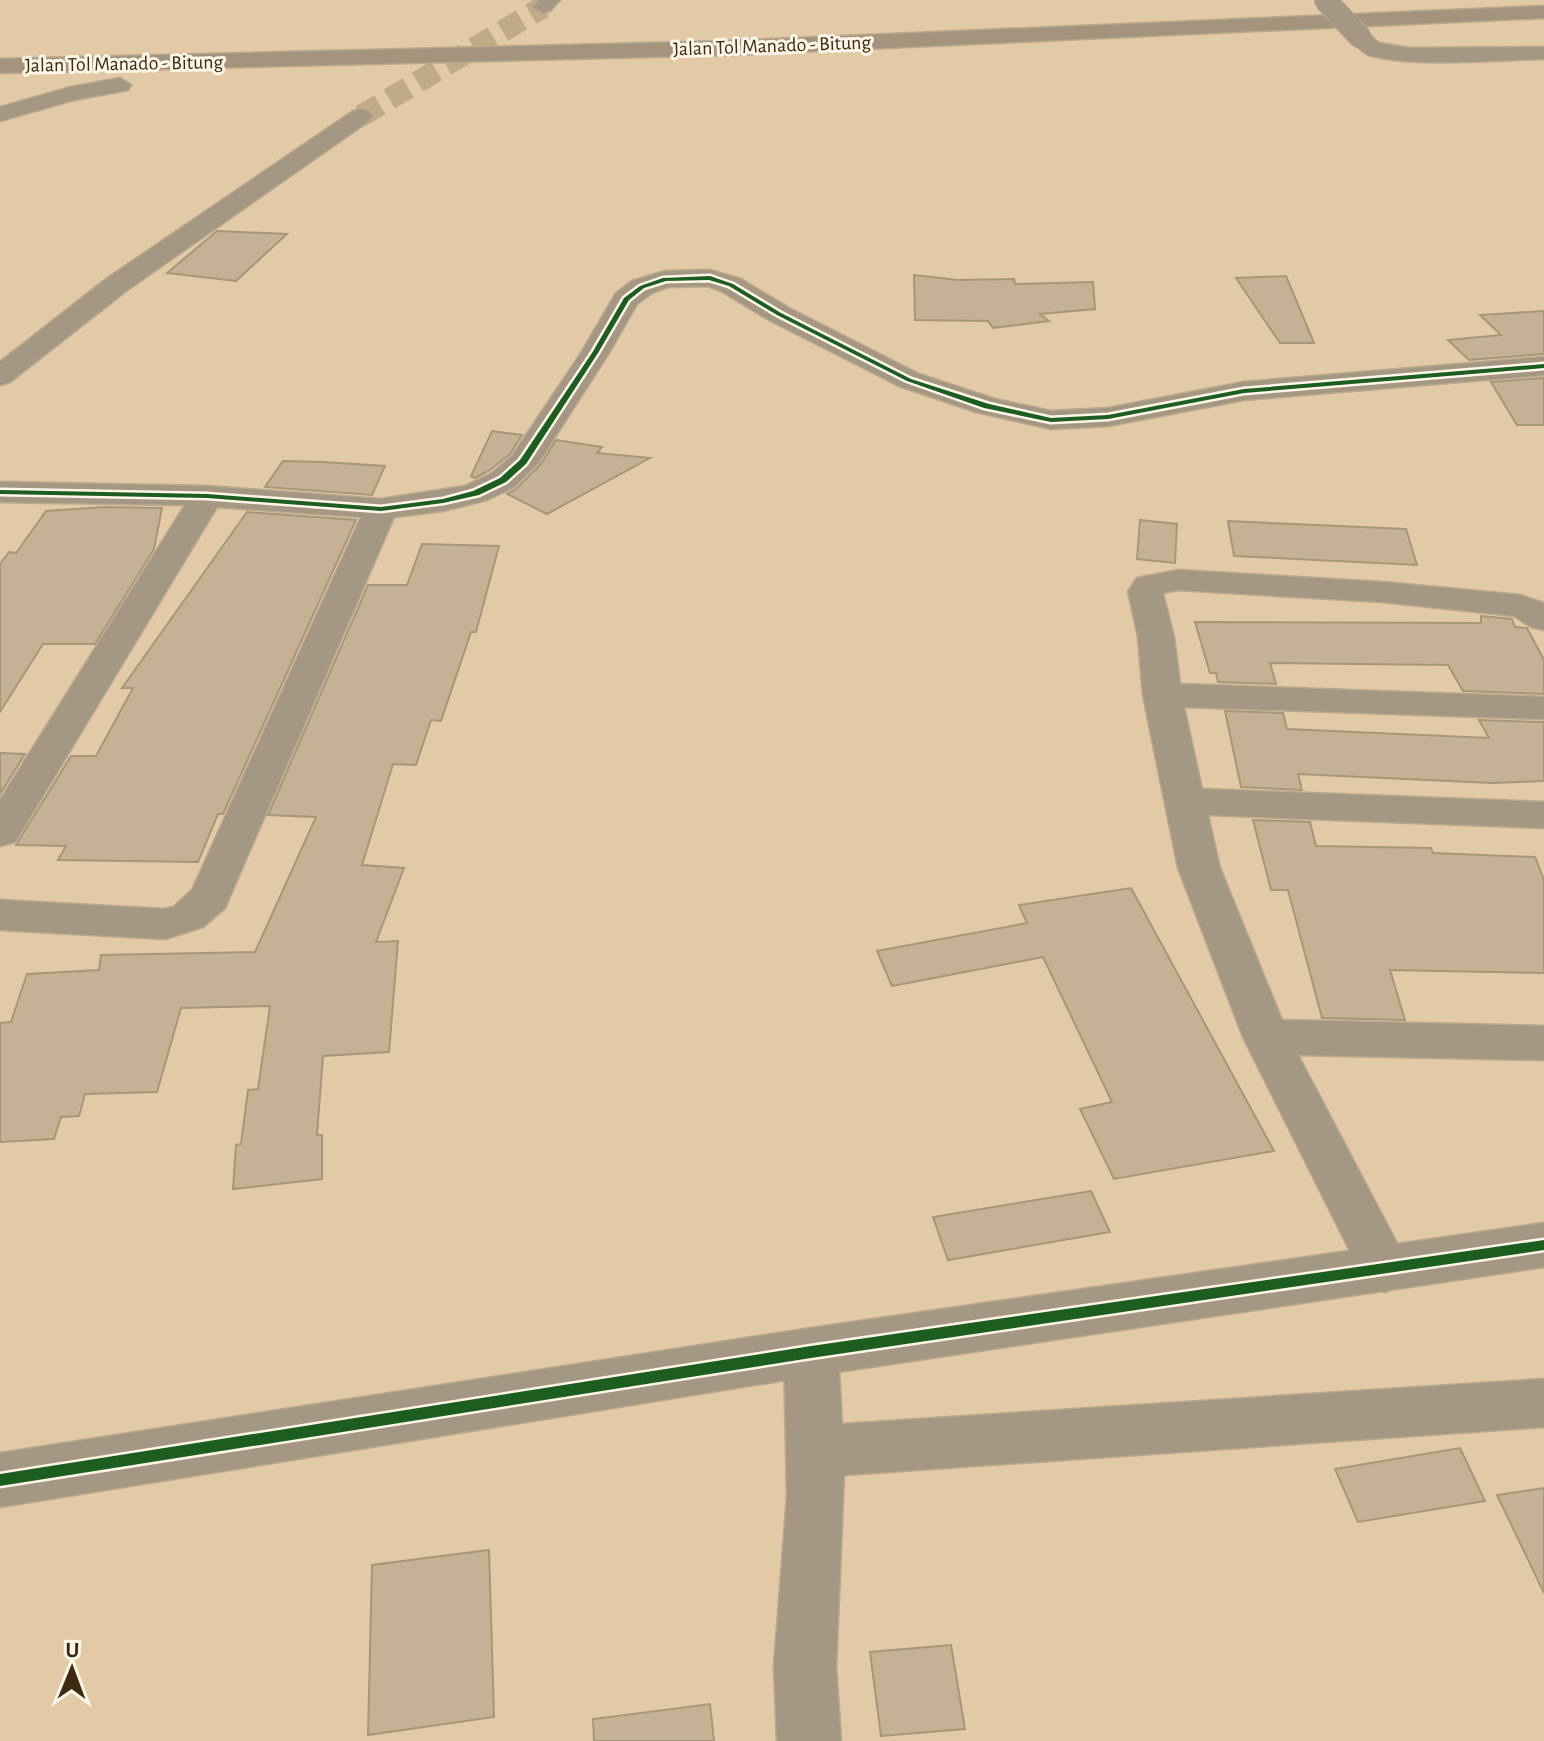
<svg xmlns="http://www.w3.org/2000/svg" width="1544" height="1741" viewBox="0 0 1544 1741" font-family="'Alegreya Sans',sans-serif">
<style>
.building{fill:#c5b295;stroke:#a89679;stroke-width:2}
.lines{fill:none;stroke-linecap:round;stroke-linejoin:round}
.minor-tunnel{stroke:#c1aa88;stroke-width:22;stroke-dasharray:22 11;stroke-linecap:butt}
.minor-casing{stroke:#bca98d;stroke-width:3}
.tertiary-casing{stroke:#bca98d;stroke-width:3}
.motorway-casing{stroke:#bca98d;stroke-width:3}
.minor{fill:#a49784;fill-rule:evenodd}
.tertiary{fill:#a49784;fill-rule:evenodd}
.motorway{fill:#a4947d;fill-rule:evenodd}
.minor-bridge-casing{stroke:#bca98d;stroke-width:24;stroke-linecap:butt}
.minor-bridge{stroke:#a49784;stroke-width:22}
.cycleway-casing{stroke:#fff6e9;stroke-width:5}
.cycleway{fill:#1b5e20;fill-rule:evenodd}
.labels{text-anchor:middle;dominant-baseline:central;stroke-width:6;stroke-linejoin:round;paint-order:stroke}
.far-street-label{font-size:20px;fill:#3c2b10;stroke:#fff6e9}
</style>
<rect width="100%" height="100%" fill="#e2caa6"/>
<g class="building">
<polygon points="217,231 287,234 236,281 167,273"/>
<polygon points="914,275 958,280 1014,279 1015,284 1093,282 1095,309 1040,314 1049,321 993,328 988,321 915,320"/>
<polygon points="1286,276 1314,343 1280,343 1236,278"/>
<polygon points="1544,311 1544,354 1469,360 1448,340 1501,335 1480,315"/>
<polygon points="1544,378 1544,425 1517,425 1491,382"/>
<polygon points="492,431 522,435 510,454 490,470 475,478 471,476"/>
<polygon points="556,440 602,447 597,453 650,458 547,514 507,494 516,489 541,464"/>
<polygon points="283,461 323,462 385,466 372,495 265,487"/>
<polygon points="103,507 162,508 154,549 95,644 43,644 0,712 0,564 9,552 16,553 46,511"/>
<polygon points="247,512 356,520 223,814 218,814 198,862 58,860 66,846 16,845 71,756 96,756 133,688 122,688"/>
<polygon points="1140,520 1177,524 1175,563 1137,559"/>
<polygon points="1228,521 1406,529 1417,565 1234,556"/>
<polygon points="422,544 499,546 476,632 471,632 441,721 431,720 416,765 393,764 362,865 404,868 376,942 398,941 389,1052 323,1056 317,1135 322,1135 322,1179 233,1189 236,1145 241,1144 248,1090 258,1089 270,1006 181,1008 157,1092 85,1094 79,1116 61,1117 54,1139 0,1142 0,1023 11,1022 27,974 99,970 101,955 255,952 316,817 268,815 368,585 407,585"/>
<polygon points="1481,616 1512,619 1515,627 1527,628 1544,660 1544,694 1463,691 1448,665 1270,663 1276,684 1218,682 1216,673 1210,673 1195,622 1481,623"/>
<polygon points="1225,711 1283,713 1287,729 1489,738 1479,720 1544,722 1544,781 1492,783 1298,774 1302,790 1241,787"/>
<polygon points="0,753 25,754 0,794"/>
<polygon points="1253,820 1310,822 1316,846 1431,848 1433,853 1535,857 1544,880 1544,973 1390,970 1405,1020 1322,1018 1288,890 1271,890"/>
<polygon points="1131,888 1274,1151 1114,1179 1080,1109 1112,1102 1043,957 892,986 877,951 1027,923 1019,905"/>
<polygon points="1091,1191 1110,1232 948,1260 933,1217"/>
<polygon points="1460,1448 1485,1501 1358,1522 1335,1469"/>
<polygon points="1544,1488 1544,1593 1497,1495"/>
<polygon points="489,1550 494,1717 368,1735 372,1565"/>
<polygon points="951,1645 965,1729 881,1736 870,1652"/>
<polygon points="710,1704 714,1741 594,1741 593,1719"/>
</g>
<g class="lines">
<polyline class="minor-tunnel" points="361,116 543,7"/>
<defs>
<g id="minor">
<polygon points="539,0 560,0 550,11 543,13 533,7"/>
<path d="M1361 32 1368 34 1379 43 1409 48 1544 47V59C1497 60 1411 68 1369 55 1361 52 1355 44 1351 38Z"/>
<polygon points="120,78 131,85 128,90 74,100 0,121 0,107 71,87"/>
<polygon points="361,109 369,111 372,116 369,121 126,291 10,382 0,385 0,362 106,279 353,111"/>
<polygon points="710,270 741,279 789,308 919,374 995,399 1051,411 1108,408 1244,382 1544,357 1544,375 1244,400 1108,426 1051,429 976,412 899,386 769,320 721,291 708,286 668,287 652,293 637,304 609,353 539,462 514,487 487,500 443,511 394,517 225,908 203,927 165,939 0,930 0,900 164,909 173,907 192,890 361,517 217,507 15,842 0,846 0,800 185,505 0,502 0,482 207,486 381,499 465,486 492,473 512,456 581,353 616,293 632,281 665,271"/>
<polygon points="1178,570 1383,582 1520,595 1544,603 1544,630 1531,627 1514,616 1383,602 1178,590 1163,593 1174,637 1180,684 1544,697 1544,719 1184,707 1202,789 1544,802 1544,828 1208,815 1220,868 1282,1020 1544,1026 1544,1060 1298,1055 1411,1270 1403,1285 1385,1292 1367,1285 1243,1037 1178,868 1143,695 1138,637 1128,591 1137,578"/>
<polygon points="811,1329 830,1335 838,1352 842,1424 1544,1379 1544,1427 844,1475 836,1667 841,1741 777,1741 774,1667 787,1496 784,1352 792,1335"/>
</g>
<polygon id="tertiary" points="1544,1223 1544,1267 811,1376 0,1507 0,1453 811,1328"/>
<polygon id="motorway" points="1544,6 1544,18 729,55 0,73 0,59 729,41"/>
</defs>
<use href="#minor" class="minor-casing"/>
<use href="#tertiary" class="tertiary-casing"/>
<use href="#motorway" class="motorway-casing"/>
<use href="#minor" class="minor"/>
<use href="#tertiary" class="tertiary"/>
<use href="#motorway" class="motorway"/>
<defs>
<polyline id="minor-bridge" points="1325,0 1361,38"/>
</defs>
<use href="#minor-bridge" class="minor-bridge-casing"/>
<use href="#minor-bridge" class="minor-bridge"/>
<defs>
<g id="cycleway">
<polygon points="710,276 733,284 781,313 911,379 989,404 1051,418 1108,415 1244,389 1544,364 1544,368 1244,393 1108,419 1051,422 984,408 907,381 777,315 729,286 709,280 666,281 644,288 629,300 598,353 526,464 506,482 479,495 443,503 381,511 207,498 0,494 0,490 207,494 381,507 443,499 473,491 500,478 520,460 592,353 624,298 640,286 663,278"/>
<polygon points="1544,1240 1544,1250 811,1358 0,1486 0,1474 811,1346"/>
</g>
</defs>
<use href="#cycleway" class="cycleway-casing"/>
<use href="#cycleway" class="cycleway"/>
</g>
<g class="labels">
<g class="far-street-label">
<text transform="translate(772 46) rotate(-2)">Jalan Tol Manado - Bitung</text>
<text transform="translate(124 64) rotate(-1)">Jalan Tol Manado - Bitung</text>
</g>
</g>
<g transform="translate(72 1669) rotate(1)" stroke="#fff6e9" stroke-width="6" paint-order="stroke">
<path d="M0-6L14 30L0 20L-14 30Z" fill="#3c2b10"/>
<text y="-12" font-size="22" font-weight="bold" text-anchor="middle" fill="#3c2b10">U</text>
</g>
</svg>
